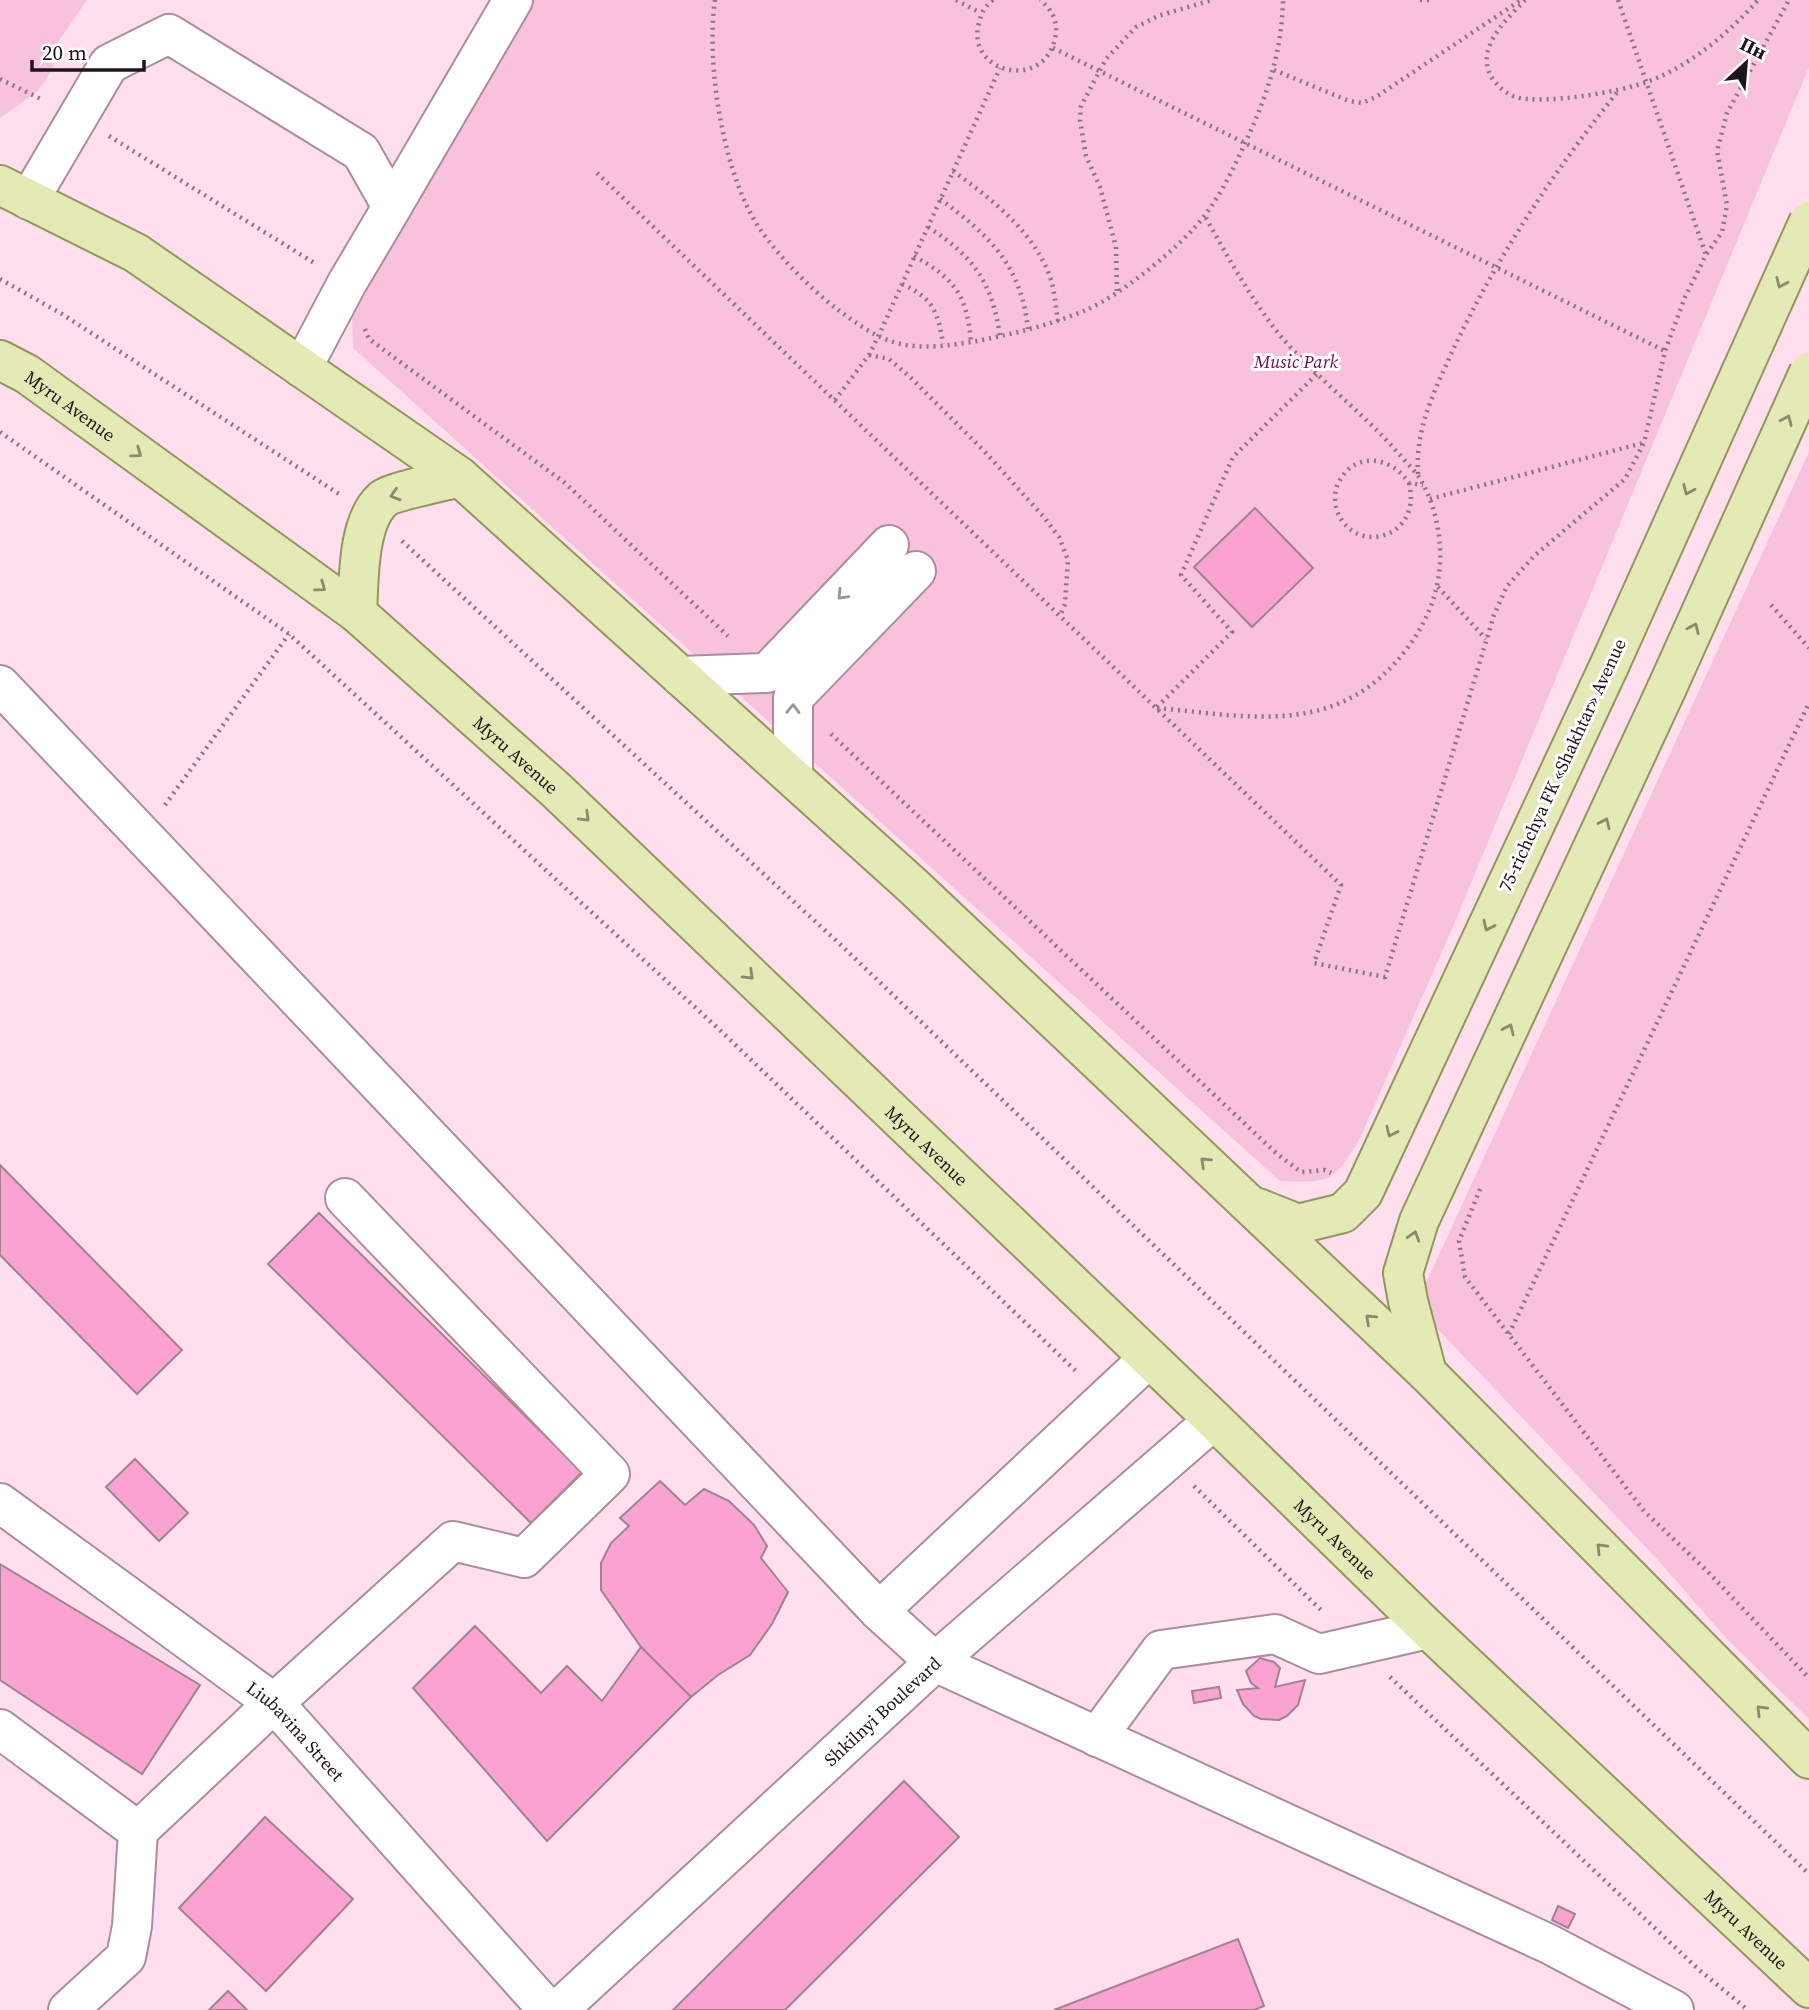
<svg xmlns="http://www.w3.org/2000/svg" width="1809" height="2010" viewBox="0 0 1809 2010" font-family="'Source Serif 4',serif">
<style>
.green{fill:#f8c2dd}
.building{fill:#faa3d1;stroke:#a18291;stroke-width:2}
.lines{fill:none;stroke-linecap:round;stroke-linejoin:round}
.minor-casing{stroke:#ab8d9c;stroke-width:42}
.major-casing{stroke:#93965e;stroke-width:42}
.path{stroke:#8a747f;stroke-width:4.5;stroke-dasharray:2 5;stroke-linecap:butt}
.minor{stroke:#fff;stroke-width:38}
.major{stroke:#e4eab5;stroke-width:38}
.major-bridge-casing{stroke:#93965e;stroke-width:42;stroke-linecap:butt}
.major-bridge{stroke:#e4eab5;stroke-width:38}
.oneway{stroke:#8b8a6f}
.oneway2{stroke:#9a9598}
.labels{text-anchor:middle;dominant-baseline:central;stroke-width:6;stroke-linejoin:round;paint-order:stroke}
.park-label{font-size:18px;font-style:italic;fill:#70084d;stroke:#fff}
.street-label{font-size:18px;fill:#1f141a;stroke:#fff}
</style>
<rect width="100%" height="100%" fill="#ffdeee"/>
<g class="green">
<polygon points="0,0 87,0 49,55 54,67 38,91 0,118"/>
<path d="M527 0H1809V67L1452 929 1360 1138C1334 1182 1331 1183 1280 1181L353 348 352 318Z"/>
<polygon points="1809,452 1809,1719 1728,1640 1656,1558 1430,1321 1425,1285"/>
</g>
<g class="building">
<polygon points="1255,508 1313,568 1252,627 1194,567"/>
<polygon points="0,1165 182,1350 137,1394 0,1255"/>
<polygon points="319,1213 582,1472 531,1523 268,1264"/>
<polygon points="135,1459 188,1513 159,1541 106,1487"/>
<polygon points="660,1481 685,1505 704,1489 729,1501 754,1525 767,1546 761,1558 788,1592 772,1624 750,1655 718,1675 691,1697 641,1647 601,1590 601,1563 611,1543 629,1526 620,1518"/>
<polygon points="0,1564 200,1685 142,1774 0,1680"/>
<polygon points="475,1626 541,1693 567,1666 602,1701 641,1647 691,1697 547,1841 413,1688"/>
<polygon points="1260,1658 1274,1662 1280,1668 1275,1687 1305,1680 1298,1705 1287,1716 1279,1720 1261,1719 1254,1716 1243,1704 1237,1690 1258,1688 1251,1683 1246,1671"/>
<polygon points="1219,1687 1221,1698 1194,1703 1192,1691"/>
<polygon points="904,1781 959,1837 785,2010 673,2010"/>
<polygon points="265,1817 353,1899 266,1991 179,1908"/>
<polygon points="1558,1906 1575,1914 1568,1928 1552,1920"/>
<polygon points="1238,1939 1264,2006 1254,2010 1054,2010"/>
<polygon points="228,1991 247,2010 209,2010"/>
</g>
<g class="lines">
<defs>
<g id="minor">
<polyline points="29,200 109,64 169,34 361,152 392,207 347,283 302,368"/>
<polyline points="392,207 513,0"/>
<polyline points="680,676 767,673 889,545"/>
<polyline points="0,685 879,1611"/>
<polyline points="793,777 793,698 916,571"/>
<polyline points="1149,1358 879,1611 935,1662 1549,1944 1674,2010"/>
<path id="s1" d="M0 1503 274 1703 548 2010"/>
<polyline points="0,1729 138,1831 132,1926 126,1957 68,2010"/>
<polyline points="1097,1737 1161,1650 1275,1634 1319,1654 1428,1629"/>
<polyline points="138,1831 274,1703 453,1541 524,1558 610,1474 345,1198"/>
<path id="s2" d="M558 2010 935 1662 1214 1420"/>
</g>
<g id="major">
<polyline points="0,185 136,253 460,477 914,887 1427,1373 1809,1759"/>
<path id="s3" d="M0 360 27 374 357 613 556 790 1214 1420 1428 1629 1809 1988"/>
<path d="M357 613C359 581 357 522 383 499 391 492 446 481 460 477"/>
<polyline points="1258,1208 1298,1224 1343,1213 1363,1193 1610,664"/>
<polyline points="1427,1373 1408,1301 1403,1273 1419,1221 1666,690"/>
</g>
</defs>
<use href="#minor" class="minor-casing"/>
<use href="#major" class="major-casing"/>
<g class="path">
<path d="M715 0C706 61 722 162 752 216 768 246 809 288 837 309 856 323 877 339 901 344 931 351 975 342 1005 335 1033 329 1060 321 1086 310 1121 295 1182 246 1205 215 1222 193 1234 167 1246 141 1267 96 1282 51 1283 0"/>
<polyline points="956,0 981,13"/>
<path d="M993 0C985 6 981 13 979 23 965 73 1044 92 1055 38 1059 23 1052 9 1040 0"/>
<polyline points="1420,0 1429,0"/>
<path d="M1525 0C1505 21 1472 51 1494 81 1500 88 1507 94 1515 97 1544 105 1619 92 1647 82 1690 66 1729 33 1758 0"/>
<polyline points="1618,0 1706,255"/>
<polyline points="1053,48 1665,351"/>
<polyline points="1274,70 1349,101 1362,103 1376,97 1521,0"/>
<polyline points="0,79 43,100"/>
<polyline points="109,136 316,264"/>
<path d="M953 171C992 199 1038 235 1052 283 1055 296 1056 309 1058 321"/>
<polyline points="597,173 1341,885 1314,963 1385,977 1494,615 1507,586 1534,556 1625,479 1644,443 1665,351 1685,297 1706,255 1722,232 1727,205 1717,151 1727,113 1789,0"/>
<path d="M940 199C990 236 1021 265 1028 329"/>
<path d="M928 227C974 257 992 282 1000 336"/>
<path d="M914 256C955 279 967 295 971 342"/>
<polyline points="0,279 62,314 339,494"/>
<path d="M902 284C933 298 938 312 943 344"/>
<polyline points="1117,291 1116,247 1100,187 1086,156 1080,120 1081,106 1106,59 1136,27 1158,16 1212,0"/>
<polyline points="365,329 369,339 565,483 728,636"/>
<polyline points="869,355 889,359 909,376 985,452 1043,516 1059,537 1068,560 1065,604 1060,616"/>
<polyline points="835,400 869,355 878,337 1000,68"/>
<polyline points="0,432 289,634 723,1033 1078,1373"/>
<path d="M1418 474C1415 429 1434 392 1452 352 1496 258 1554 171 1619 90"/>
<path d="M1409 483C1423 538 1355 557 1337 511 1334 501 1334 489 1340 480 1357 450 1393 458 1409 483L1423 485"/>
<polyline points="1430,499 1643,443"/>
<polyline points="402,541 843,947 1809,1874"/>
<polyline points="1438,587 1486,639"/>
<polyline points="1771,605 1809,648"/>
<polyline points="1157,707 1232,632 1181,575 1233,457 1318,373"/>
<path d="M1157 708C1254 717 1341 738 1409 646 1430 617 1442 584 1440 548 1439 524 1432 498 1419 477 1411 466 1400 456 1391 445 1356 407 1310 372 1278 333 1250 297 1227 256 1205 216"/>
<polyline points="831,734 1277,1154 1301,1172 1325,1170 1331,1173"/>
<polyline points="165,805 289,634"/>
<polyline points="1480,1189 1459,1241 1465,1277 1644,1511 1708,1572 1809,1678"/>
<polyline points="1509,1334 1809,703"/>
<polyline points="1194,1486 1323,1612"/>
<polyline points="1390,1677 1698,1969 1748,2010"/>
</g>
<use href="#minor" class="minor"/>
<use href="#major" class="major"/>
<defs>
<g id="major-bridge">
<polyline points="1610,664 1809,221"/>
<polyline points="1666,690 1809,372"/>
</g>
</defs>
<use href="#major-bridge" class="major-bridge-casing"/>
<use href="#major-bridge" class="major-bridge"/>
</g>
<defs><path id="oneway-chevron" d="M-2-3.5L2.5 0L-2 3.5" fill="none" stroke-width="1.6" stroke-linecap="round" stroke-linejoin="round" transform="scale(1.75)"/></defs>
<g class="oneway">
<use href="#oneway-chevron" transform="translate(1781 283) rotate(114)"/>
<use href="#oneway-chevron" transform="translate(1787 420) rotate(-66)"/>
<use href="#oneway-chevron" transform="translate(137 453) rotate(36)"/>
<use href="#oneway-chevron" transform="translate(1688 490) rotate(114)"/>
<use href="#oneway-chevron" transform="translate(395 495) rotate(163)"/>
<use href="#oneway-chevron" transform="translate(321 587) rotate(36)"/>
<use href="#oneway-chevron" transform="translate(1694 628) rotate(-66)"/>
<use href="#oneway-chevron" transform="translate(585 817) rotate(44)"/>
<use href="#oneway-chevron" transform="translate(1605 823) rotate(-65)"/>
<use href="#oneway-chevron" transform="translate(1488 926) rotate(115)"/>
<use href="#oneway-chevron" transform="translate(749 975) rotate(44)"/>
<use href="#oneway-chevron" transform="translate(1509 1029) rotate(-65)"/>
<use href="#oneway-chevron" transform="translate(1391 1132) rotate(115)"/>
<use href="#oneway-chevron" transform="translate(1205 1162) rotate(-137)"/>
<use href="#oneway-chevron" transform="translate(1414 1236) rotate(-73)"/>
<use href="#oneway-chevron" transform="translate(1370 1319) rotate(-137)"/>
<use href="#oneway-chevron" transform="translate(1601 1548) rotate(-135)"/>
<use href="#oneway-chevron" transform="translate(1761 1710) rotate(-135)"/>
</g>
<g class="oneway2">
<use href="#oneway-chevron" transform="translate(842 595) rotate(134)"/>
<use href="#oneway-chevron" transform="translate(793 709) rotate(-89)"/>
</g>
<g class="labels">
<g class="park-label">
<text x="1296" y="361">Music Park</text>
</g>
<g class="street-label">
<text stroke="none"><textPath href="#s3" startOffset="84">Myru Avenue</textPath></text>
<text stroke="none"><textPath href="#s3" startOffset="651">Myru Avenue</textPath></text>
<text transform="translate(1562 765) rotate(-65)">75-richchya FK «Shakhtar» Avenue</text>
<text stroke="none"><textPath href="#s3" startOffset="1218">Myru Avenue</textPath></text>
<text stroke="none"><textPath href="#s3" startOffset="1785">Myru Avenue</textPath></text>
<text stroke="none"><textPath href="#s2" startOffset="441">Shkilnyi Boulevard</textPath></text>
<text stroke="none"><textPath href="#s1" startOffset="374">Liubavina Street</textPath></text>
<text stroke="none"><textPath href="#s3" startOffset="2352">Myru Avenue</textPath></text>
</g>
</g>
<g transform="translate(1746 63) rotate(26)" stroke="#ffffff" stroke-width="5" paint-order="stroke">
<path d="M0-5L12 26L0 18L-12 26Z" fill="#1f141a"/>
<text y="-10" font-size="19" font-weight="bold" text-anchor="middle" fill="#1f141a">Пн</text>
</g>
<path d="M32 60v10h112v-10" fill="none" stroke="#1f141a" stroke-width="3.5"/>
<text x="42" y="60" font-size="21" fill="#1f141a" stroke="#ffffff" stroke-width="5" paint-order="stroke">20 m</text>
</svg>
